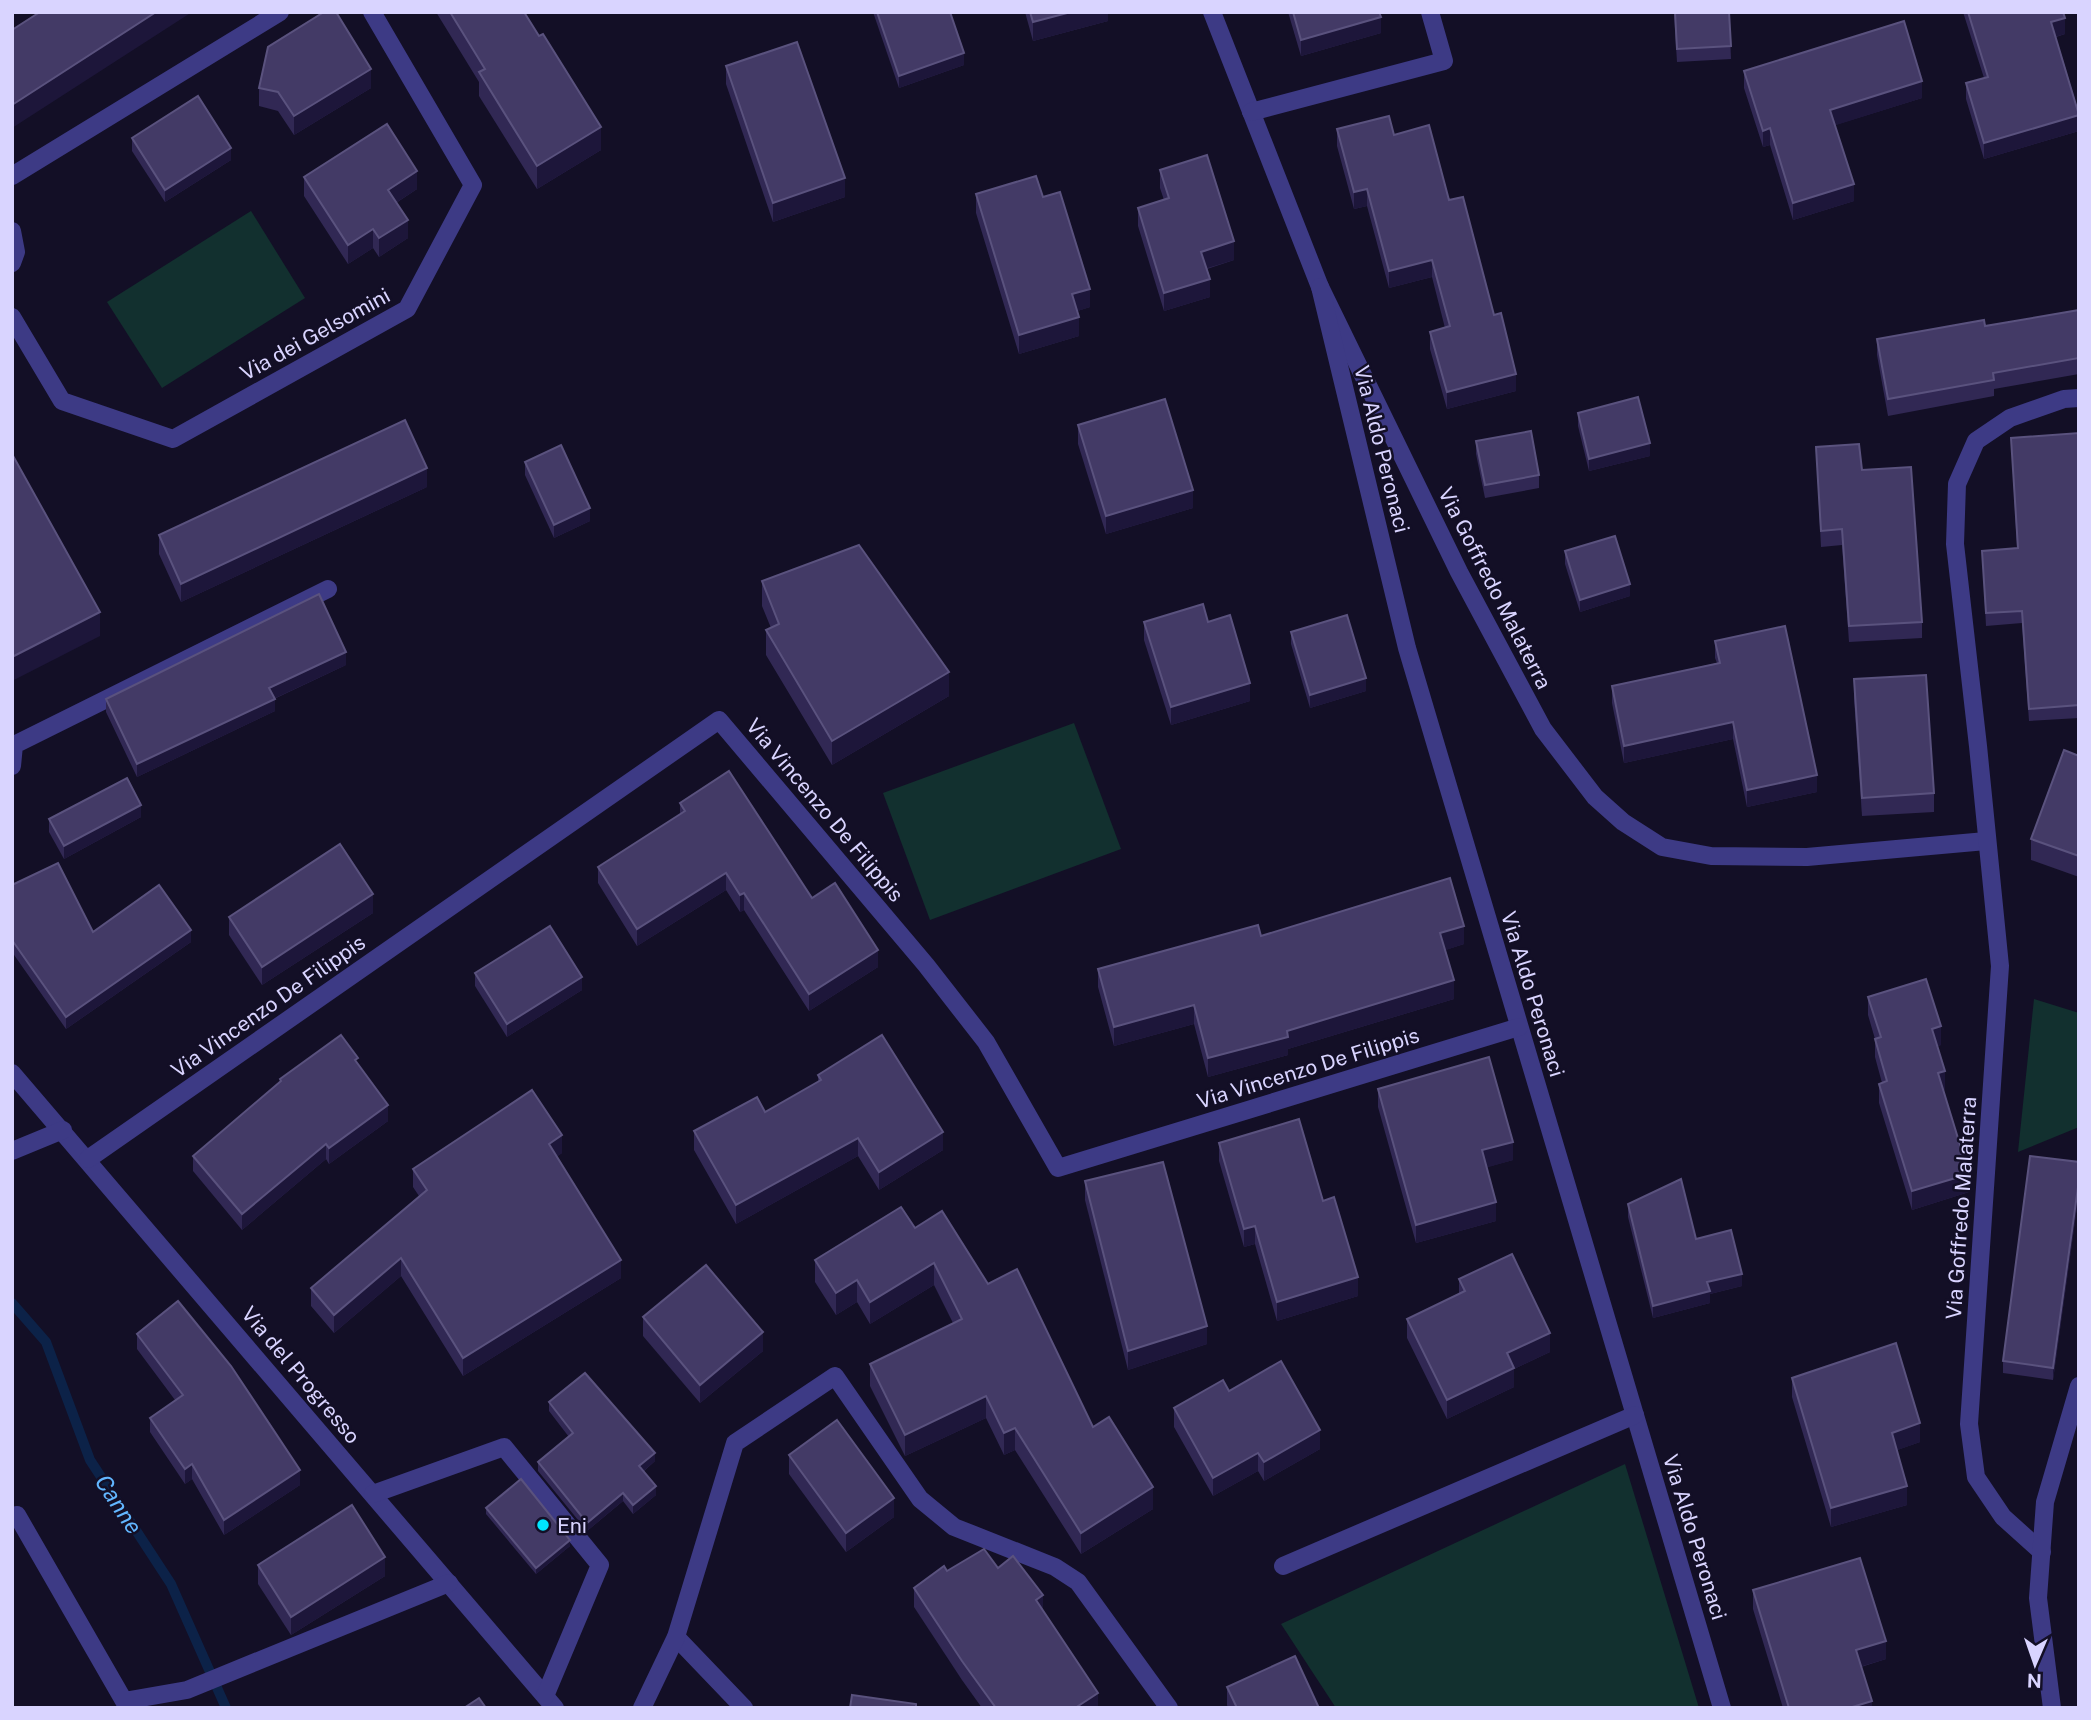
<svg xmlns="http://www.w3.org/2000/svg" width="2091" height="1720" viewBox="0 0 2091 1720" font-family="'Public Sans',sans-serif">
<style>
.green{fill:#12302f}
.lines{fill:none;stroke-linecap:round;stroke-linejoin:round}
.stream{stroke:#0c2248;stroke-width:10}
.minor{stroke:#3d3a85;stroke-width:18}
.wall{fill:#312854}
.shaded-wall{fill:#1d163a}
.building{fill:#433a66;stroke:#5a527e;stroke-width:2}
.poi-dot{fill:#00e5ff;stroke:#130f26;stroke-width:2.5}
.labels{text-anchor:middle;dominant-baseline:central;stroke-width:5;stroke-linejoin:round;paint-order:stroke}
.street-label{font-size:21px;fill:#d9d4ff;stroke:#130f26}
.poi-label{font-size:21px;fill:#d9d4ff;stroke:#130f26;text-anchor:start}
.water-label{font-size:23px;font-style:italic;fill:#62b6ff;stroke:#130f26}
</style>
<rect width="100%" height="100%" fill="#130f26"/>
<g class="green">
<polygon points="251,211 305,298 162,388 107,302"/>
<polygon points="1074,723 1121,849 930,920 883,793"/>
<polygon points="2034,999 2079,1013 2079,1127 2018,1152"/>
<polygon points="1625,1464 1699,1708 1336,1708 1281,1624"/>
</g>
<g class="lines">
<polyline class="stream" points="12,1303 46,1342 90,1460 171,1584 226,1708"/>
<g class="minor">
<polyline points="1212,12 1320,287 1459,572 1543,729 1595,797 1623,822 1662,847 1711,856 1807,857 1986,841"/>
<polyline points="1251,112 1444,61 1430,12"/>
<polyline points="12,176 280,12"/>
<polyline points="12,231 16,252 12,263"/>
<polyline points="1320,287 1407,648 1722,1708"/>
<polyline points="12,317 62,401 173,439 407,309 473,185 372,12"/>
<polyline points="12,766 14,745 328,589"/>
<polyline points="12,1073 555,1708"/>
<polyline points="12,1151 63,1130"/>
<polyline points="88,1159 719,720 926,965 986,1042 1058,1168 1519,1027"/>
<polyline points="373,1494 504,1447 600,1565 545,1696"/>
<polyline points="17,1515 124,1701 187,1690 449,1583"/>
<polyline points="2042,1552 2003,1517 1976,1477 1969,1424 2000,966 1978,746 1955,544 1957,484 1976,441 2010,418 2064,399 2079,398"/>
<polyline points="1283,1566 1635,1415"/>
<polyline points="676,1637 744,1708"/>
<polyline points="642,1708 676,1637 735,1443 835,1376 920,1499 954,1527 1055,1567 1078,1582 1169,1708"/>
<polyline points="2052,1708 2038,1598 2045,1502 2079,1386"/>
</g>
</g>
<g class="wall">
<polygon points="436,12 524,12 601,150 537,189 479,96 479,82"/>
<polygon points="873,12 950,12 964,65 899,88"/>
<polygon points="1025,12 1108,12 1108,21 1033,41"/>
<polygon points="1288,12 1379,12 1381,33 1301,56"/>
<polygon points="1674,12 1729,12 1731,59 1677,62"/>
<polygon points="1963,12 2063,12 2065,34 2056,37 2079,113 2079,131 1984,159 1966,99 1966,83 1984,78"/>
<polygon points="726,66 845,197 773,222 726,84"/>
<polygon points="1744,71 1922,98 1835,125 1854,201 1793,220 1770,145 1763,147 1744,88"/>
<polygon points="259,88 371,88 294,135 278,111 259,106"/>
<polygon points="1337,129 1394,135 1449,200 1494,315 1516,391 1447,409 1430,349 1430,332 1445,328 1432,277 1389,288 1367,206 1354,209 1337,146"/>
<polygon points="132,138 231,160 165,202 132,151"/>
<polygon points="1160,170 1234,260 1207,269 1210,297 1164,311 1138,226 1138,208 1164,200 1160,188"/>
<polygon points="304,177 417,189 396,203 408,238 379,257 373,248 348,264 304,196"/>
<polygon points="976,194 1043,197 1090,307 1077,311 1079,336 1019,354 976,213"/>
<polygon points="2079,310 2079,374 1994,389 1994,396 1888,416 1877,355 1877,339 1985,326"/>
<polygon points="1578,413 1650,456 1589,471 1578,426"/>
<polygon points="1078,425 1193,508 1106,534 1078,444"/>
<polygon points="2079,433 2079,718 2029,721 2022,623 1986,626 1982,551 2017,548 2011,438"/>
<polygon points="1476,441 1539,475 1539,488 1485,498 1476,454"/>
<polygon points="1816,447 1862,470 1922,622 1922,638 1849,642 1842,545 1821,547"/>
<polygon points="525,462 590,521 554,538 525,475"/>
<polygon points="427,487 181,602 159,554 159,535"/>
<polygon points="1565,551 1630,596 1580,612 1565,564"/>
<polygon points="762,581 949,696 832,765 766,655 766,630 771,628 762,606"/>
<polygon points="1144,622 1208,622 1250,701 1171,725 1144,640"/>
<polygon points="1291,632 1366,691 1310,708 1291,644"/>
<polygon points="1715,641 1817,792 1747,807 1733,739 1624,763 1612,703 1612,686 1717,663 1715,658"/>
<polygon points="346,665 274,699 275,711 137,777 106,712 106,699"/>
<polygon points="1854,679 1934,793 1934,812 1862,816 1854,698"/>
<polygon points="2079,756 2079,877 2031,860 2031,839"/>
<polygon points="680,803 812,898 878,967 809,1011 744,910 740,912 726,890 637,946 598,883 598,867 680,815"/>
<polygon points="141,817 64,859 49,832 49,819"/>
<polygon points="12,885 93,932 191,942 66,1029 12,952"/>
<polygon points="373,913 262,985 229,935 229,917"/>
<polygon points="1261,936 1464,944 1445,950 1454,999 1288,1049 1288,1055 1208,1077 1194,1024 1114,1046 1098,987 1098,969"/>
<polygon points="475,973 582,990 507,1037 475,986"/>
<polygon points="1868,997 1941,1045 1937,1046 1945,1090 1943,1090 1969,1192 1912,1210 1879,1103 1879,1084 1882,1083 1875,1057 1875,1039 1868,1015"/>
<polygon points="358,1064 388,1121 329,1164 326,1159 242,1230 193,1171 193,1156 280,1083 280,1079"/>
<polygon points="818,1075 943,1150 879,1190 858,1156 736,1224 694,1150 694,1131 765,1112 818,1082"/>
<polygon points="1378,1089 1513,1160 1487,1167 1496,1221 1416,1243 1378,1107"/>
<polygon points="1219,1143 1323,1201 1358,1296 1277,1321 1255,1244 1244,1247 1219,1161"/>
<polygon points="562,1153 556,1157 621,1278 463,1376 401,1276 334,1333 311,1306 311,1288 419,1196 413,1187 413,1169"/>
<polygon points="2079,1162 2079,1192 2053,1380 2003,1373 2003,1361"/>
<polygon points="1085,1181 1207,1344 1128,1370 1085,1200"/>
<polygon points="1628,1204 1742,1286 1710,1294 1710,1303 1653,1318 1628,1217"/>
<polygon points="915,1228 988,1284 1153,1509 1081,1554 1015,1450 1004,1455 986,1418 905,1456 870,1386 870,1364 953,1323 934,1285 870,1324 857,1302 836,1315 815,1282 815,1260"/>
<polygon points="1459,1279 1550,1352 1514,1369 1514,1387 1447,1419 1407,1338 1407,1319 1459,1294"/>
<polygon points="643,1317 763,1351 700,1403 643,1336"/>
<polygon points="137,1334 300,1485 224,1535 192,1479 185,1484 150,1432 150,1418 175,1400 137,1349"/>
<polygon points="1792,1378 1920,1442 1897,1450 1907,1505 1831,1527 1792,1397"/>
<polygon points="1229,1391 1320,1449 1264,1481 1258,1471 1213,1496 1174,1427 1174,1408"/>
<polygon points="549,1402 655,1461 644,1471 656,1495 633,1514 623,1501 587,1531 538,1471 538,1462 569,1437 549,1411"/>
<polygon points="789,1455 894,1517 846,1552 789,1474"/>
<polygon points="486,1508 570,1546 536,1574 486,1514"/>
<polygon points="258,1565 385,1576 291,1635 258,1584"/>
<polygon points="998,1568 1043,1610 1098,1708 982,1708 962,1680 914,1607 914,1588 947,1571"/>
<polygon points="1753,1590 1886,1659 1861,1667 1872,1708 1783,1708 1753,1609"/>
<polygon points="1227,1687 1319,1708 1228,1708 1227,1705"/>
</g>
<g class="shaded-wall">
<polygon points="156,12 192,12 12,128 12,105"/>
<polygon points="1071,12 1108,12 1108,21 1033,41 1033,22"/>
<polygon points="1381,17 1381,33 1301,56 1301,40"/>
<polygon points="2065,18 2065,34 2051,38 2051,22"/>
<polygon points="964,53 964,65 899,88 899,76"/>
<polygon points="371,69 371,88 294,135 294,116"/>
<polygon points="1922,81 1922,98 1830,127 1830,110"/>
<polygon points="2079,115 2079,131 1984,159 1984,143"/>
<polygon points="601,127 601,150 537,189 537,166"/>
<polygon points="1770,128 1770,145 1763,147 1763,131"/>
<polygon points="231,148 231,160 165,202 165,190"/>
<polygon points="417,171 417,189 388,208 388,190"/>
<polygon points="845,178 845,197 773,222 773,203"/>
<polygon points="1854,184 1854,201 1793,220 1793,203"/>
<polygon points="1367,189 1367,206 1354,209 1354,192"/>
<polygon points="408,220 408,238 379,257 379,238"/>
<polygon points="373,229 373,248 348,264 348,245"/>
<polygon points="1234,241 1234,260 1201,270 1201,252"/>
<polygon points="1432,260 1432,277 1389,288 1389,271"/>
<polygon points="1210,279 1210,297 1164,311 1164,293"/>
<polygon points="1090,289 1090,307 1072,313 1072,294"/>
<polygon points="1079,317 1079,336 1019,354 1019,335"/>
<polygon points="1516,374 1516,391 1447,409 1447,392"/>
<polygon points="1650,443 1650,456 1589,471 1589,459"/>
<polygon points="427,468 427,487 181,602 181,584"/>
<polygon points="1193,490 1193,508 1106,534 1106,516"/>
<polygon points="590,508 590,521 554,538 554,525"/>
<polygon points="1630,584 1630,596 1580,612 1580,600"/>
<polygon points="100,612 100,636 12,681 12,657"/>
<polygon points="346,652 346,665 269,701 269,688"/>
<polygon points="949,672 949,696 832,765 832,741"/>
<polygon points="1366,678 1366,691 1310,708 1310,695"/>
<polygon points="1250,683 1250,701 1171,725 1171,707"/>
<polygon points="275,699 275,711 137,777 137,764"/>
<polygon points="1733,722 1733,739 1624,763 1624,746"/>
<polygon points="1817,775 1817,792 1747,807 1747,790"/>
<polygon points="141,805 141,817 64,859 64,846"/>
<polygon points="726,873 726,890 637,946 637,929"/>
<polygon points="744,893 744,910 740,912 740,895"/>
<polygon points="373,894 373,913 262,985 262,967"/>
<polygon points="1464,926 1464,944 1440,952 1440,933"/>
<polygon points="191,930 191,942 66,1029 66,1017"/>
<polygon points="878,950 878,967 809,1011 809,994"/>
<polygon points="582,977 582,990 507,1037 507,1024"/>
<polygon points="1454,980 1454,999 1288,1049 1288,1055 1208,1077 1208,1058 1287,1031"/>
<polygon points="1194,1005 1194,1024 1114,1046 1114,1027"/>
<polygon points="1941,1026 1941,1045 1932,1047 1932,1029"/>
<polygon points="1945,1071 1945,1090 1938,1092 1938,1073"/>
<polygon points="388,1105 388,1121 329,1164 329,1148"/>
<polygon points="943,1132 943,1150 879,1190 879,1172"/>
<polygon points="562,1135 562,1153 549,1162 549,1144"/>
<polygon points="858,1138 858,1156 736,1224 736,1205"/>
<polygon points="1513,1142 1513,1160 1482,1169 1482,1150"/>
<polygon points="326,1144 326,1159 242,1230 242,1214"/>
<polygon points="1969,1174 1969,1192 1912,1210 1912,1191"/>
<polygon points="2079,1180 2079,1192 2053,1380 2053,1368"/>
<polygon points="1496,1202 1496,1221 1416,1243 1416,1225"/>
<polygon points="1255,1226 1255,1244 1244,1247 1244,1229"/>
<polygon points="401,1258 401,1276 334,1333 334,1315"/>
<polygon points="621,1260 621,1278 463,1376 463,1358"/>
<polygon points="934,1263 934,1285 870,1324 870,1302"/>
<polygon points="1742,1274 1742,1286 1710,1294 1710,1303 1653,1318 1653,1306 1707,1282"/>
<polygon points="1358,1277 1358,1296 1277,1321 1277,1302"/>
<polygon points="857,1280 857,1302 836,1315 836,1293"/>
<polygon points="1207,1326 1207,1344 1128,1370 1128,1351"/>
<polygon points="763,1332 763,1351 700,1403 700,1385"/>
<polygon points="1550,1333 1550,1352 1514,1369 1514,1387 1447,1419 1447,1400 1507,1353"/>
<polygon points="986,1396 986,1418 905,1456 905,1435"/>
<polygon points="1920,1423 1920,1442 1892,1452 1892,1433"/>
<polygon points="1015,1428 1015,1450 1004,1455 1004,1433"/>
<polygon points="1320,1430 1320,1449 1264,1481 1264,1462"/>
<polygon points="655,1453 655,1461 639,1475 639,1466"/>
<polygon points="1258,1453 1258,1471 1213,1496 1213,1478"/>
<polygon points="192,1464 192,1479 185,1484 185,1469"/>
<polygon points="300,1470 300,1485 224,1535 224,1520"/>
<polygon points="656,1486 656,1495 633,1514 633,1505"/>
<polygon points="1907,1486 1907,1505 1831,1527 1831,1508"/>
<polygon points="1153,1487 1153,1509 1081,1554 1081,1533"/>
<polygon points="623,1493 623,1501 587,1531 587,1523"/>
<polygon points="894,1498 894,1517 846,1552 846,1533"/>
<polygon points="570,1540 570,1546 536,1574 536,1568"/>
<polygon points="385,1557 385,1576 291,1635 291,1617"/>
<polygon points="1043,1595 1043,1614 1036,1600"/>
<polygon points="1886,1641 1886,1659 1856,1668 1856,1650"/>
<polygon points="1098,1693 1098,1708 1075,1708"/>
<polygon points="1872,1701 1872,1708 1849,1708"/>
</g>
<g class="building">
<polygon points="40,12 156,12 12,105 12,30"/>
<polygon points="324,12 336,12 371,69 294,116 278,92 259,88 268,47"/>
<polygon points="450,12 524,12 539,36 543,34 601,127 537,166 479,72 485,69"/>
<polygon points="877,12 950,12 964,53 899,76"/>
<polygon points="1030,12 1071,12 1033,22"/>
<polygon points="1293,12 1379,12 1381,17 1301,40"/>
<polygon points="1675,12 1729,12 1731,46 1677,49"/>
<polygon points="1968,12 2063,12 2065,18 2051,22 2079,115 1984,143 1966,83 1988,77"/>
<polygon points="1904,21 1922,81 1830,110 1854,184 1793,203 1770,128 1763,131 1744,71"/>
<polygon points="797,42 845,178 773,203 726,66"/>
<polygon points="198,96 231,148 165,190 132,138"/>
<polygon points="1389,116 1394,135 1429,125 1449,200 1463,197 1494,315 1501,313 1516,374 1447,392 1430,332 1450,326 1432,260 1389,271 1367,189 1354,192 1337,129"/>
<polygon points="387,124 417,171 388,190 408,220 379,238 373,229 348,245 304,177"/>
<polygon points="1207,155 1234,241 1201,252 1210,279 1164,293 1138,208 1169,198 1160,170"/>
<polygon points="1036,176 1043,197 1060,192 1090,289 1072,294 1079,317 1019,335 976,194"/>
<polygon points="2079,310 2079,358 1993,373 1994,380 1888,399 1877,339 1984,320 1985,326"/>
<polygon points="1638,397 1650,443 1589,459 1578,413"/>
<polygon points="1165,399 1193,490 1106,516 1078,425"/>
<polygon points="405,420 427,468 181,584 159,535"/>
<polygon points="1531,431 1539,475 1485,485 1476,441"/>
<polygon points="2079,433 2079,705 2029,709 2022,611 1986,613 1982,551 2018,548 2011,438"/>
<polygon points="1859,444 1862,470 1911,467 1922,622 1849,626 1842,529 1821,531 1816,447"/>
<polygon points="561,445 590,508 554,525 525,462"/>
<polygon points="12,454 100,612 12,657"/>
<polygon points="1615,536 1630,584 1580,600 1565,551"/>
<polygon points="859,545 949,672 832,741 766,630 779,624 762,581"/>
<polygon points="319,594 346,652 269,688 275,699 137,764 106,699"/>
<polygon points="1203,604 1208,622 1230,615 1250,683 1171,707 1144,622"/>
<polygon points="1347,615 1366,678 1310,695 1291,632"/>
<polygon points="1785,626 1817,775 1747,790 1733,722 1624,746 1612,686 1720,663 1715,641"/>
<polygon points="1926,675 1934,793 1862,798 1854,679"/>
<polygon points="2064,750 2079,756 2079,856 2031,839"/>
<polygon points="729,771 812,898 835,883 878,950 809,994 744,893 740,895 726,873 637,929 598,867 685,811 680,803"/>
<polygon points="127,778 141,805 64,846 49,819"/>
<polygon points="340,844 373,894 262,967 229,917"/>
<polygon points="58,863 93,932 159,885 191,930 66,1017 12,940 12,885"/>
<polygon points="1450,878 1464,926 1440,933 1454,980 1287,1031 1288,1037 1208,1058 1194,1005 1114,1027 1098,969 1258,925 1261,936"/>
<polygon points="550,926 582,977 507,1024 475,973"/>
<polygon points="1926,979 1941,1026 1932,1029 1945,1071 1938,1073 1969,1174 1912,1191 1879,1084 1887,1081 1875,1039 1881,1037 1868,997"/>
<polygon points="341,1035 358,1058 355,1060 388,1105 329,1148 326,1144 242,1214 193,1156 281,1081 280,1079"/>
<polygon points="882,1035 943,1132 879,1172 858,1138 736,1205 694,1131 757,1097 765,1112 821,1080 818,1075"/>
<polygon points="1489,1057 1513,1142 1482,1150 1496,1202 1416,1225 1378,1089"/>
<polygon points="532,1090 562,1135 549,1144 621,1260 463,1358 401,1258 334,1315 311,1288 427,1190 413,1169"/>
<polygon points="1299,1119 1323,1201 1334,1197 1358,1277 1277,1302 1255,1226 1244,1229 1219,1143"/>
<polygon points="2030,1156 2079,1162 2079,1180 2053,1368 2003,1361"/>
<polygon points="1163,1162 1207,1326 1128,1351 1085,1181"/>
<polygon points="1681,1179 1696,1239 1731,1230 1742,1274 1707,1282 1710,1291 1653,1306 1628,1204"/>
<polygon points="901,1207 915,1228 942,1211 988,1284 1017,1269 1093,1427 1109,1417 1153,1487 1081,1533 1015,1428 1004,1433 986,1396 905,1435 870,1364 962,1319 934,1263 870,1302 857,1280 836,1293 815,1260"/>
<polygon points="1512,1254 1550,1333 1507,1353 1514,1368 1447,1400 1407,1319 1465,1291 1459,1279"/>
<polygon points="706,1265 763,1332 700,1385 643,1317"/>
<polygon points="178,1301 231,1366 300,1470 224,1520 192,1464 185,1469 150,1418 183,1395 137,1334"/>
<polygon points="1896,1343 1920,1423 1892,1433 1907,1486 1831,1508 1792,1378"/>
<polygon points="1281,1361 1320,1430 1264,1462 1258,1453 1213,1478 1174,1408 1223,1380 1229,1391"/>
<polygon points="585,1373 655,1453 639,1466 656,1486 633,1505 623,1493 587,1523 538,1462 573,1433 549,1402"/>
<polygon points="837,1420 894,1498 846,1533 789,1455"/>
<polygon points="521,1479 570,1540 536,1568 486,1508"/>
<polygon points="352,1505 385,1557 291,1617 258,1565"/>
<polygon points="984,1549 998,1568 1013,1556 1043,1595 1036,1600 1098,1693 1075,1708 996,1708 962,1661 914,1588 944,1566 947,1571"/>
<polygon points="1860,1558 1886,1641 1856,1650 1872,1701 1849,1708 1789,1708 1753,1590"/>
<polygon points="1295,1656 1319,1708 1237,1708 1227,1687"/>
<polygon points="852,1695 916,1704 916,1708 850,1708"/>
<polygon points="479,1698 486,1708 464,1708"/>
</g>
<circle class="poi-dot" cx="543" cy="1525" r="7"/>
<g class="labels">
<g class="street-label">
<text transform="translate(315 334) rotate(-29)">Via dei Gelsomini</text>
<text transform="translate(1382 449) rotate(76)">Via Aldo Peronaci</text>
<text transform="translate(1495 588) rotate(63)">Via Goffredo Malaterra</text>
<text transform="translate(825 810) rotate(50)">Via Vincenzo De Filippis</text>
<text transform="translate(1533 994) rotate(73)">Via Aldo Peronaci</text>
<text transform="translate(268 1006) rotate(-35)">Via Vincenzo De Filippis</text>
<text transform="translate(1308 1068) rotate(-17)">Via Vincenzo De Filippis</text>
<text transform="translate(1961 1208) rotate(-86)">Via Goffredo Malaterra</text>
<text transform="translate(301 1375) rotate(50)">Via del Progresso</text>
<text transform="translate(1695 1537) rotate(73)">Via Aldo Peronaci</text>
</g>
<g class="poi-label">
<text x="557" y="1525">Eni</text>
</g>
<g class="water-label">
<text transform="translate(119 1504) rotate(57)">Canne</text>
</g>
</g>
<rect width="2091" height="1720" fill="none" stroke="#d9d4ff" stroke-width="28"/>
<g transform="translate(2035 1664) rotate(182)" stroke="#130f26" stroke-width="5" paint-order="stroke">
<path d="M0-5L12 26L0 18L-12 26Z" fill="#d9d4ff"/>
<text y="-10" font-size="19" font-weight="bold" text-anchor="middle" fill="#d9d4ff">N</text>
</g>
</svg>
